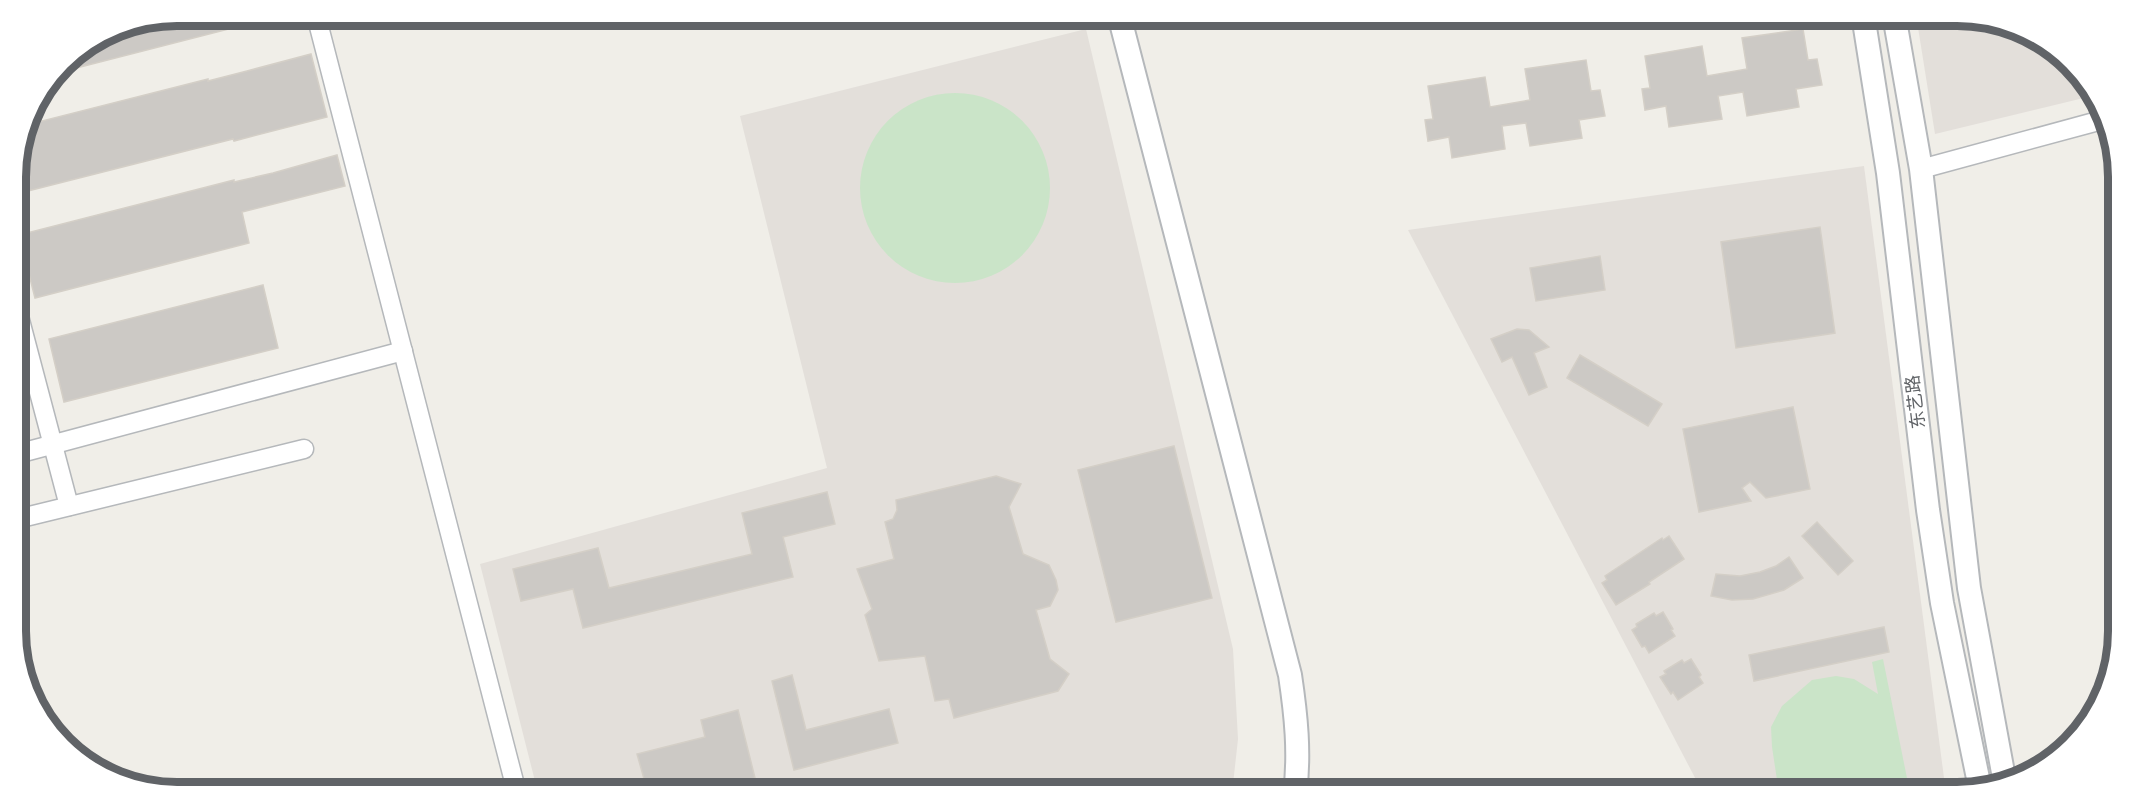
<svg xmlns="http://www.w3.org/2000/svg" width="2133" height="808" viewBox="0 0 2133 808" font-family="'Titillium Web','Noto Sans SC',sans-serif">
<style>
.education{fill:#e3dfda}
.green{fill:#cae4c8}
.building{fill:#ccc9c5;stroke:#d4cfc7;stroke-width:1.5}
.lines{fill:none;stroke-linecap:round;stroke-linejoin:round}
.minor-casing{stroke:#b5b8bb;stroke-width:21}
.tertiary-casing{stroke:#b5b8bb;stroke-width:26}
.minor{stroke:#fff;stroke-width:18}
.tertiary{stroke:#fff;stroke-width:22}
.labels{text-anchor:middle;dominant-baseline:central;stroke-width:4.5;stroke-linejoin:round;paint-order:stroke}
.street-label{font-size:18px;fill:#606367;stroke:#fff}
.rim{fill:none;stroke:#606367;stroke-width:8}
</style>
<rect width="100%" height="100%" fill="#f0eee8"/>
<g class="education">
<polygon points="1916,15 1956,15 2008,24 2084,78 2092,96 1935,134"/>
<polygon points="1086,29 1233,649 1238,739 1232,793 538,793 480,564 827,468 740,116"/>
<polygon points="1864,166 1946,793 1703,793 1408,230"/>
</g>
<g class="green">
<circle cx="955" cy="188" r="95"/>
<polygon points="1883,659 1910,793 1779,793 1772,747 1771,727 1782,706 1812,680 1836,676 1854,679 1878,694 1872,662"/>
</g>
<g class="building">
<polygon points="177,15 264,15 264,20 57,73 70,55 115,27"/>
<polygon points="1803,29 1808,60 1817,59 1822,85 1796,89 1799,107 1747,116 1743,92 1718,96 1722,119 1669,127 1666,106 1645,110 1642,89 1650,88 1645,56 1702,46 1707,76 1747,69 1742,38"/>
<polygon points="311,54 327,117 234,141 233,139 16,194 15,166 26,125 208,79 208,81 247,71"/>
<polygon points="1586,60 1591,91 1600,90 1605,116 1579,120 1582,138 1530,146 1526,123 1502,126 1505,149 1452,158 1449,137 1428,141 1425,120 1433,119 1428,86 1485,77 1490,107 1530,100 1525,69"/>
<polygon points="337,155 345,186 242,212 249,243 35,298 19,235 234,180 234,182 273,173"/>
<polygon points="1820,227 1835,333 1736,348 1721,242"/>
<polygon points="1600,256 1605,290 1536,301 1530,268"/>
<polygon points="263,285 278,348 64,402 49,339"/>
<polygon points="1517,329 1529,330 1549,347 1534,353 1547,387 1529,395 1512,357 1502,362 1491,339"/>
<polygon points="1580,355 1662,404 1648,426 1567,378"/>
<polygon points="1793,407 1810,489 1766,498 1750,482 1742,488 1751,501 1699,512 1683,429"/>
<polygon points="1174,446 1212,598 1116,622 1078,470"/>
<polygon points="996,476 1021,484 1009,507 1023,554 1049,565 1056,580 1058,590 1050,606 1036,610 1050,659 1069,674 1058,691 954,718 949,699 935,701 925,656 879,661 865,615 872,609 857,569 894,559 885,522 893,519 897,510 896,500"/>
<polygon points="827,492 835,524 783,537 793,577 583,628 573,589 521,601 513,569 598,548 609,588 673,573 752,554 742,513"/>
<polygon points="1817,522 1853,561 1838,575 1802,536"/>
<polygon points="1669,536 1684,559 1649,582 1650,584 1616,605 1602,583 1607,580 1605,576 1662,538 1663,540"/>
<polygon points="1789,557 1803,578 1784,590 1753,599 1732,600 1711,596 1716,574 1740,576 1760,572 1776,566"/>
<polygon points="1663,612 1673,629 1671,630 1675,636 1649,653 1645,646 1642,647 1632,630 1637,627 1636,624 1654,613 1656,616"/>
<polygon points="1884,627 1889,652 1754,681 1749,655"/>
<polygon points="1691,659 1701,675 1699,677 1703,683 1678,700 1673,692 1671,694 1660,677 1666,674 1664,671 1682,660 1684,663"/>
<polygon points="792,675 806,730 889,709 898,743 794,770 772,681"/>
<polygon points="738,710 755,778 697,793 648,793 637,754 705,737 701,720"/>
</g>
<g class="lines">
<defs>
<g id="minor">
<polyline points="316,15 517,793"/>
<polyline points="1921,169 2102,120"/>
<polyline points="16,305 69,506"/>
<polyline points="17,454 403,351"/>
<polyline points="17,519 304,449"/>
</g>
<g id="tertiary">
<path d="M1119 15 1290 675C1296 715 1300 753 1295 793"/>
<polyline points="1863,15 1888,173 1928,510 1942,603 1980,788"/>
<polyline points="1894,15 1921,169 1969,588 2004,778"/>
</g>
</defs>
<use href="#minor" class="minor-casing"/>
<use href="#tertiary" class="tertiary-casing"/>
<use href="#minor" class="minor"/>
<use href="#tertiary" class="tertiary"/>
</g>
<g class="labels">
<g class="street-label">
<text transform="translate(1915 402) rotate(-97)">东艺路</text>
</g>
</g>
<path d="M0 0H2133V808H0ZM177 26H1957A151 151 0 0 1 2108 177V631A151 151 0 0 1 1957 782H177A151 151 0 0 1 26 631V177A151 151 0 0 1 177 26Z" fill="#fff" fill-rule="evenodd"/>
<path class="rim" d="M177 26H1957A151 151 0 0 1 2108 177V631A151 151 0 0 1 1957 782H177A151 151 0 0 1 26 631V177A151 151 0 0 1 177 26Z"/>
</svg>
